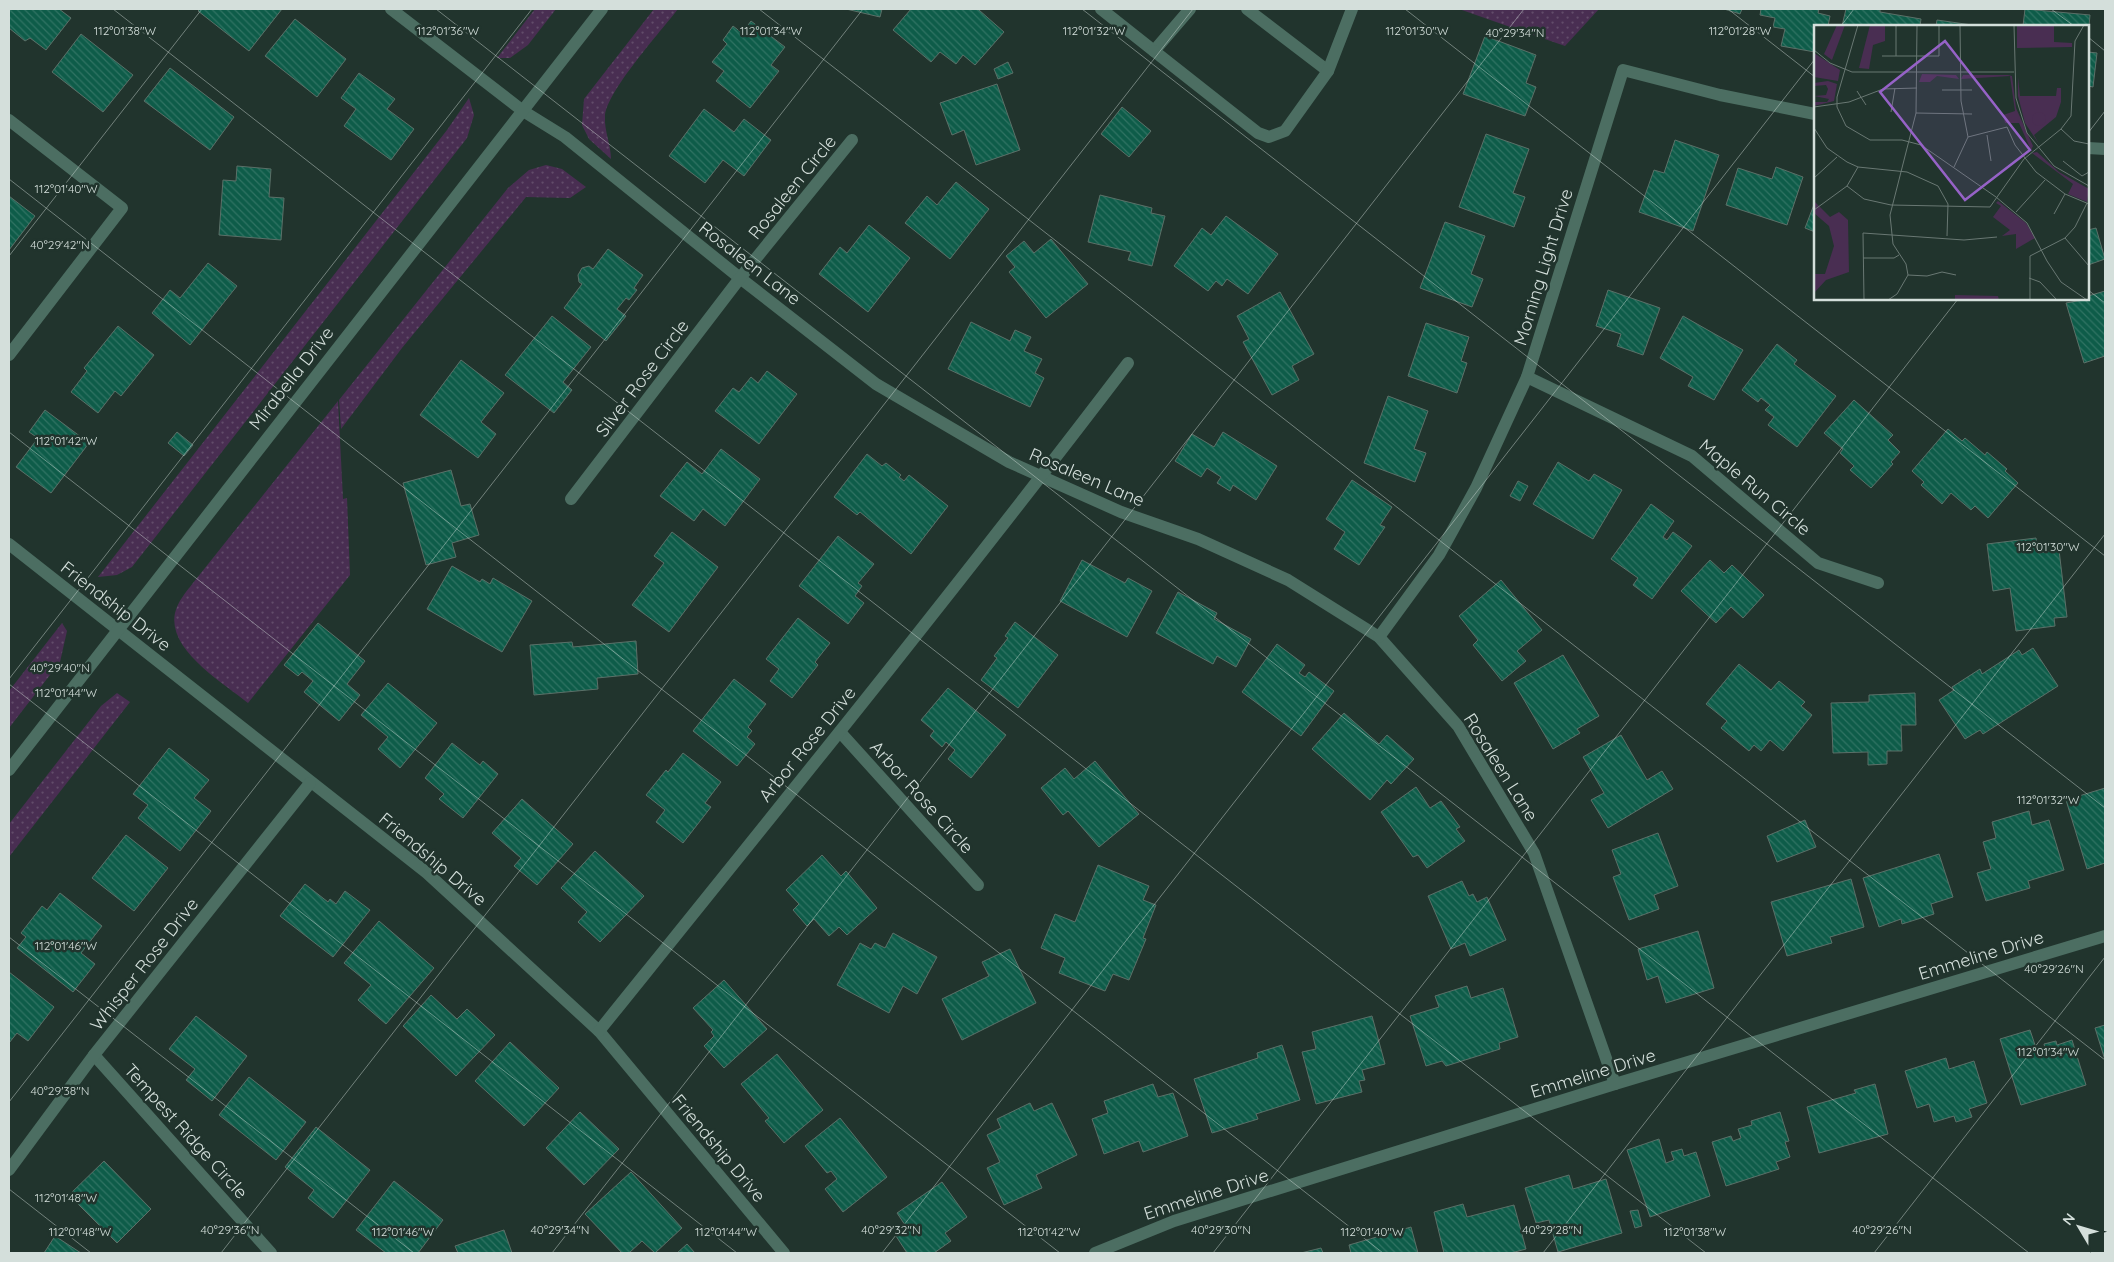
<svg xmlns="http://www.w3.org/2000/svg" width="2114" height="1262" viewBox="0 0 2114 1262" font-family="Quicksand,sans-serif">
<style>
.grass{fill:url(#grass-dots)}
.building{fill:url(#building-back-hatch);stroke:#5b7068}
.lines{fill:none;stroke-linecap:round;stroke-linejoin:round}
.service{stroke:#4c6e62;stroke-width:12}
.minor{stroke:#4c6e62;stroke-width:12}
.tertiary{stroke:#4c6e62;stroke-width:12}
.ticks{fill:none;stroke:#d4dfdb;stroke-width:1;stroke-opacity:0.45}
.labels{text-anchor:middle;dominant-baseline:central;stroke-width:5;stroke-linejoin:round;paint-order:stroke}
.street-label{font-size:18px;fill:#d4dfdb;stroke:#21342d}
.inset-road{fill:none;stroke:#697873;stroke-width:1}
.view{fill:#9662c7;fill-opacity:0.15;stroke:#9662c7;stroke-width:2.5}
.inset-edge{fill:none;stroke:#d4dfdb;stroke-width:2.5}
.ticks-label{font-size:12px;text-anchor:middle;fill:#d4dfdb;stroke:#21342d;stroke-width:5;stroke-linejoin:round;paint-order:stroke}
</style>
<defs>
<pattern id="grass-dots" width="8" height="8" patternUnits="userSpaceOnUse" patternTransform="scale(1.25)"><rect width="8" height="8" fill="#492e52"/><path d="M2 2h.1M6 6h.1" fill="none" stroke="#624c6a" stroke-width="1.8" stroke-linecap="round"/></pattern>
<pattern id="building-back-hatch" width="6" height="6" patternUnits="userSpaceOnUse" patternTransform="scale(1.25)"><rect width="6" height="6" fill="#0e5c49"/><path d="M-1 5l2 2M0 0l6 6M5-1l2 2" fill="none" stroke="#307363"/></pattern>
</defs>
<rect width="100%" height="100%" fill="#21342d"/>
<g class="grass">
<polygon points="535,9 556,9 528,45 510,58 497,58"/>
<path d="M654 9H678C662 30 605 93 605 117 604 130 611 145 611 159L589 139 582 125 584 99Z"/>
<polygon points="1459,9 1599,9 1565,46"/>
<polygon points="469,98 474,115 467,138 132,567 117,575 98,577 447,130"/>
<polygon points="546,165 562,169 586,187 570,198 526,197 402,348 341,429 339,400 508,188 529,170"/>
<path d="M338 401 343 499 347 498 350 575 248 703C224 683 167 650 175 613 178 601 186 592 193 583Z"/>
<polygon points="62,623 67,631 60,662 9,728 9,691"/>
<polygon points="117,693 130,702 9,857 9,824 101,706"/>
</g>
<g class="building">
<polygon points="9,9 59,9 71,18 46,50 30,38 25,41 9,28"/>
<polygon points="200,9 282,9 249,51 198,11"/>
<polygon points="846,9 882,9 880,17"/>
<polygon points="911,9 981,9 979,10 1004,32 975,65 963,55 956,64 940,52 931,62 893,30"/>
<polygon points="1724,9 1742,9 1740,14"/>
<polygon points="1761,9 1819,9 1818,13 1830,16 1828,26 1815,26 1815,52 1781,46 1785,29 1773,27 1775,18 1760,15"/>
<polygon points="1846,9 1880,9 1880,12 1921,19 1920,26 1842,26"/>
<polygon points="2025,9 2090,15 2088,37 2088,26 2023,26"/>
<polygon points="295,19 346,59 317,97 265,56"/>
<polygon points="1937,20 1979,26 1936,26"/>
<polygon points="751,21 785,47 771,65 779,71 750,108 716,81 724,71 712,62 727,44 723,40 733,26 742,33"/>
<polygon points="81,34 133,75 103,112 52,72"/>
<polygon points="1485,36 1536,55 1526,83 1536,87 1525,116 1463,94"/>
<polygon points="2088,52 2097,53 2093,87 2088,86"/>
<polygon points="1008,62 1013,73 998,79 994,69"/>
<polygon points="170,68 234,117 210,150 144,101"/>
<polygon points="359,73 395,99 387,109 414,129 391,160 344,126 356,109 341,98"/>
<polygon points="997,84 1020,150 976,165 964,130 952,135 940,103"/>
<polygon points="1122,107 1151,131 1129,157 1101,134"/>
<polygon points="704,109 734,132 744,119 771,140 744,176 723,160 705,183 669,156"/>
<polygon points="1486,134 1529,149 1513,193 1525,197 1514,227 1459,207"/>
<polygon points="1675,140 1719,155 1693,231 1639,212 1654,170 1664,173"/>
<polygon points="237,166 271,169 269,197 284,198 281,240 219,235 223,180 236,181"/>
<polygon points="1776,167 1803,177 1787,225 1726,205 1738,168 1772,179"/>
<polygon points="956,182 989,209 950,259 905,223 927,196 937,205"/>
<polygon points="1100,195 1152,208 1151,213 1165,216 1152,266 1128,260 1131,252 1088,242"/>
<polygon points="9,196 35,216 9,250"/>
<polygon points="1815,202 1815,232 1805,228"/>
<polygon points="1226,216 1278,254 1248,294 1227,279 1222,286 1216,281 1208,291 1174,266 1202,228 1211,235"/>
<polygon points="1445,222 1485,236 1471,274 1483,279 1472,307 1420,288"/>
<polygon points="869,225 910,258 868,312 819,274 840,247 847,253"/>
<polygon points="2096,228 2105,259 2088,265 2088,230"/>
<polygon points="1051,239 1088,284 1046,318 1009,272 1015,267 1006,256 1024,241 1034,253"/>
<polygon points="608,249 643,275 634,288 637,290 629,300 626,298 617,309 626,316 606,341 564,308 582,284 579,282 578,275 582,268 589,266 593,269"/>
<polygon points="208,263 237,286 190,345 152,313 170,290 180,298"/>
<polygon points="1608,290 1660,308 1643,355 1617,346 1621,334 1596,326"/>
<polygon points="2105,291 2105,356 2084,363 2066,303 2088,299 2088,296"/>
<polygon points="1280,292 1314,354 1292,366 1299,380 1272,395 1243,342 1249,339 1237,316"/>
<polygon points="552,316 591,347 563,382 572,390 554,413 505,375"/>
<polygon points="1683,316 1743,350 1714,400 1688,386 1693,377 1660,358"/>
<polygon points="971,322 1010,341 1015,330 1031,337 1024,351 1042,359 1035,373 1044,378 1030,407 948,369"/>
<polygon points="1426,323 1469,337 1461,361 1467,363 1457,393 1408,376"/>
<polygon points="118,326 154,355 121,396 115,391 98,413 71,392 87,371 84,368"/>
<polygon points="1777,344 1797,360 1794,364 1836,396 1797,447 1768,425 1774,417 1765,410 1770,405 1761,398 1758,402 1742,390"/>
<polygon points="461,360 504,393 481,422 496,434 478,458 420,415"/>
<polygon points="767,371 797,394 759,444 715,411 733,388 739,392 751,377 758,383"/>
<polygon points="1388,396 1428,411 1414,449 1426,453 1415,482 1364,463"/>
<polygon points="1854,400 1893,435 1888,440 1900,452 1891,462 1893,464 1871,488 1850,470 1854,466 1840,453 1843,449 1824,433"/>
<polygon points="45,410 89,443 51,493 16,467 38,438 29,432"/>
<polygon points="1948,429 1962,441 1965,438 1985,455 1987,452 2007,469 2005,471 2018,483 1988,518 1975,506 1971,510 1951,493 1942,504 1921,485 1924,482 1912,471"/>
<polygon points="177,432 193,445 184,456 168,443"/>
<polygon points="1223,432 1277,466 1256,500 1233,485 1230,491 1217,483 1221,477 1207,468 1201,477 1175,461 1192,434 1214,447"/>
<polygon points="721,449 760,479 725,526 703,509 694,521 660,496 687,462 702,474"/>
<polygon points="867,454 882,466 886,463 901,475 899,477 904,481 909,475 948,506 911,554 860,512 857,515 834,497"/>
<polygon points="1558,462 1589,481 1594,474 1622,490 1593,539 1533,504"/>
<polygon points="451,470 461,506 470,504 479,535 452,543 456,557 426,565 403,483"/>
<polygon points="1352,480 1392,507 1380,525 1385,527 1359,565 1334,549 1345,532 1326,519"/>
<polygon points="1518,481 1528,486 1520,501 1510,496"/>
<polygon points="1651,504 1674,521 1663,537 1667,540 1673,532 1692,546 1652,599 1633,585 1638,578 1611,559"/>
<polygon points="672,532 718,567 669,632 632,605 664,563 654,556"/>
<polygon points="838,536 874,564 858,583 862,586 855,596 864,603 848,624 799,586"/>
<polygon points="2036,538 2038,553 2059,550 2067,617 2054,618 2055,626 2016,631 2010,588 1993,591 1987,544"/>
<polygon points="1082,560 1125,583 1128,578 1152,591 1127,637 1060,601"/>
<polygon points="1710,560 1724,573 1732,565 1764,595 1743,618 1731,607 1716,623 1681,591"/>
<polygon points="452,566 480,582 482,579 490,584 493,578 532,601 502,652 427,609"/>
<polygon points="1501,580 1542,630 1517,651 1526,661 1502,681 1473,645 1478,640 1459,616"/>
<polygon points="1178,592 1217,613 1214,619 1251,639 1236,667 1217,656 1213,664 1156,633"/>
<polygon points="798,618 830,643 815,662 818,665 792,698 770,681 779,669 766,659"/>
<polygon points="1015,622 1058,655 1018,708 981,680 997,658 994,656 1008,638 1005,636"/>
<polygon points="318,623 365,661 347,684 360,695 339,721 304,692 313,681 302,672 298,676 284,665"/>
<polygon points="636,641 638,674 597,678 598,689 534,695 530,645 572,642 573,647"/>
<polygon points="1277,644 1305,665 1299,673 1305,677 1309,672 1334,691 1301,736 1242,692"/>
<polygon points="2033,648 2058,686 1983,734 1980,730 1965,739 1939,700 1954,690 1952,687 1980,669 1982,674 2019,650 2022,655"/>
<polygon points="1563,655 1599,716 1577,729 1580,733 1553,749 1514,683"/>
<polygon points="1739,664 1771,690 1779,681 1805,702 1801,706 1812,715 1783,751 1770,740 1761,751 1754,745 1749,751 1721,728 1727,721 1706,704"/>
<polygon points="734,679 766,704 748,727 752,731 747,737 755,744 737,766 693,731"/>
<polygon points="388,683 437,723 400,768 378,749 388,737 361,715"/>
<polygon points="948,688 1006,735 971,778 948,759 955,750 946,742 942,747 930,736 934,731 921,720"/>
<polygon points="1915,693 1916,725 1901,725 1902,751 1887,751 1887,764 1868,765 1868,752 1833,753 1831,703 1869,702 1869,695"/>
<polygon points="1344,713 1379,744 1387,735 1414,759 1391,784 1387,780 1370,800 1312,749"/>
<polygon points="1621,735 1647,780 1662,771 1673,789 1608,828 1591,800 1604,793 1583,757"/>
<polygon points="452,743 480,765 483,761 498,774 463,818 439,799 444,794 425,778"/>
<polygon points="169,748 209,780 194,798 211,811 180,851 138,818 148,805 133,794"/>
<polygon points="683,753 721,782 705,803 711,807 683,843 656,822 665,810 646,795 666,770 668,772"/>
<polygon points="1095,761 1139,814 1099,847 1068,811 1063,815 1041,788 1065,768 1074,779"/>
<polygon points="1416,787 1430,808 1441,801 1460,827 1456,829 1465,841 1427,868 1418,855 1413,857 1381,812"/>
<polygon points="2105,788 2105,863 2087,869 2066,800"/>
<polygon points="522,799 573,844 537,885 514,866 521,858 492,833"/>
<polygon points="2029,811 2032,825 2049,820 2064,870 2028,881 2030,888 1986,901 1977,873 1991,869 1983,842 1996,838 1992,822"/>
<polygon points="1805,820 1816,847 1777,862 1767,836"/>
<polygon points="1658,833 1678,886 1654,895 1659,909 1629,920 1613,877 1621,874 1612,850"/>
<polygon points="126,835 168,868 134,911 92,878"/>
<polygon points="595,851 644,896 600,942 578,922 587,912 561,888"/>
<polygon points="1939,854 1953,897 1931,904 1934,914 1902,924 1901,919 1879,927 1863,878"/>
<polygon points="822,855 841,876 846,871 877,908 847,935 839,927 829,936 814,919 807,926 793,910 799,904 786,890"/>
<polygon points="1098,865 1149,886 1143,900 1156,905 1143,938 1146,939 1129,980 1113,974 1105,991 1059,973 1065,958 1041,948 1055,914 1075,922"/>
<polygon points="1851,879 1864,927 1830,937 1832,943 1787,956 1771,902"/>
<polygon points="1462,881 1469,896 1473,894 1477,902 1487,897 1506,940 1470,956 1465,943 1451,949 1428,896"/>
<polygon points="305,884 328,902 330,899 336,904 345,891 370,910 333,957 280,916"/>
<polygon points="60,893 102,926 81,953 95,964 73,992 17,948 26,937 21,933 42,906 47,910"/>
<polygon points="379,921 434,968 386,1024 358,1000 371,985 344,963"/>
<polygon points="1698,931 1714,988 1666,1003 1658,976 1647,980 1638,949"/>
<polygon points="893,933 937,957 917,994 903,986 889,1013 837,985 860,943 871,949 875,943 885,948"/>
<polygon points="1010,949 1036,1003 962,1040 942,999 989,976 982,962"/>
<polygon points="9,972 54,1007 28,1041 17,1033 9,1043"/>
<polygon points="724,980 767,1029 724,1068 704,1046 714,1036 711,1032 713,1030 693,1008"/>
<polygon points="1467,986 1471,998 1503,988 1518,1037 1499,1043 1500,1049 1446,1066 1442,1061 1426,1066 1410,1016 1439,1007 1435,996"/>
<polygon points="431,995 457,1019 467,1009 495,1035 456,1076 403,1026"/>
<polygon points="196,1016 247,1056 212,1101 186,1080 195,1069 169,1049"/>
<polygon points="1372,1016 1385,1064 1362,1070 1365,1080 1359,1081 1362,1092 1316,1104 1302,1052 1316,1049 1312,1032"/>
<polygon points="2105,1025 2105,1060 2095,1028"/>
<polygon points="2030,1030 2037,1051 2045,1048 2044,1044 2056,1041 2057,1045 2072,1040 2086,1085 2021,1105 2000,1039"/>
<polygon points="510,1042 559,1088 524,1126 475,1081"/>
<polygon points="1282,1045 1300,1100 1256,1114 1258,1119 1212,1133 1194,1079 1258,1058 1257,1053"/>
<polygon points="777,1054 823,1110 784,1143 765,1121 769,1118 741,1084"/>
<polygon points="1946,1058 1949,1069 1974,1061 1987,1103 1969,1109 1972,1117 1956,1122 1954,1116 1934,1122 1929,1104 1917,1108 1905,1071"/>
<polygon points="249,1077 306,1122 276,1160 219,1115"/>
<polygon points="1153,1084 1158,1097 1173,1093 1188,1136 1143,1152 1139,1141 1104,1154 1092,1119 1108,1113 1104,1101"/>
<polygon points="1875,1084 1888,1134 1819,1153 1807,1107 1856,1093 1854,1090"/>
<polygon points="1030,1103 1034,1111 1052,1103 1077,1155 1036,1175 1042,1188 1004,1205 987,1168 1000,1162 987,1135 1001,1128 997,1119"/>
<polygon points="580,1112 619,1149 584,1185 546,1148"/>
<polygon points="1780,1112 1789,1141 1785,1142 1790,1157 1776,1162 1779,1169 1726,1186 1712,1142 1731,1136 1733,1141 1741,1138 1738,1129 1752,1125 1751,1121"/>
<polygon points="840,1118 887,1177 843,1212 825,1189 837,1179 831,1171 827,1173 805,1146"/>
<polygon points="316,1127 370,1170 333,1218 308,1198 314,1190 285,1167"/>
<polygon points="1659,1139 1666,1163 1674,1160 1671,1152 1682,1149 1684,1156 1696,1152 1710,1196 1650,1217 1627,1150"/>
<polygon points="104,1161 151,1209 117,1243 69,1195"/>
<polygon points="631,1172 682,1228 655,1253 642,1241 629,1253 622,1253 585,1214"/>
<polygon points="1569,1175 1573,1189 1606,1179 1622,1233 1558,1252 1549,1220 1536,1223 1525,1188"/>
<polygon points="394,1181 443,1220 418,1253 386,1253 356,1230"/>
<polygon points="942,1182 967,1217 945,1233 951,1241 934,1253 907,1253 896,1236 907,1228 897,1213"/>
<polygon points="1463,1204 1467,1217 1514,1205 1526,1249 1511,1253 1444,1253 1434,1212"/>
<polygon points="1638,1210 1642,1226 1635,1228 1630,1211"/>
<polygon points="1411,1227 1418,1253 1351,1253 1349,1245"/>
<polygon points="504,1230 512,1253 458,1253 455,1246"/>
<polygon points="55,1236 81,1253 44,1253"/>
<polygon points="687,1244 695,1253 677,1253"/>
<polygon points="1321,1248 1323,1253 1301,1253"/>
</g>
<g class="lines">
<g class="service">
<polyline points="1101,9 1154,51 1190,9"/>
<polyline points="1247,9 1328,71"/>
<polyline points="1154,51 1258,133 1269,137 1285,131 1328,71 1352,9"/>
</g>
<g class="minor">
<polyline points="391,9 523,111 565,137 740,278 876,384 1009,462 1121,512 1198,539 1288,580 1379,637 1458,726 1534,853 1615,1084"/>
<polyline points="9,120 122,208 9,355"/>
<polyline points="2088,148 2105,149"/>
<polyline points="1527,377 1692,456 1818,563 1878,583"/>
<polyline points="571,499 740,278 852,140"/>
<polyline points="9,544 427,873 599,1031 784,1253"/>
<polyline points="1379,637 1439,555 1476,488 1527,377 1623,70 1720,95 1815,114"/>
<polyline points="840,732 978,885"/>
<path d="M599 1031C777 810 956 589 1128 363"/>
<polyline points="94,1055 271,1253"/>
<polyline points="9,1170 94,1055 310,783"/>
</g>
<g class="tertiary">
<polyline points="9,770 602,9"/>
<polyline points="1095,1253 1174,1221 1615,1084 2105,936"/>
</g>
</g>
<path class="ticks" d="M113 9 1706 1253M436 9 2029 1253M759 9 2105 1060M1082 9 2105 808M1405 9 2105 556M1728 9 1815 77M2051 9 2074 26M1841 26 1854 9M2088 37 2105 51M2088 133 2105 111M9 179 1383 1253M9 256 202 9M2088 290 2105 303M9 432 1060 1253M9 679 532 9M9 684 737 1253M9 937 414 1253M9 1102 863 9M9 1189 91 1253M221 1253 1193 9M552 1253 1524 9M882 1253 1815 59M1213 1253 1958 299M1543 1253 2105 534M1874 1253 2105 957"/>
<g class="labels">
<g class="street-label">
<text transform="translate(792 187) rotate(-51)">Rosaleen Circle</text>
<text transform="translate(750 263) rotate(38)">Rosaleen Lane</text>
<text transform="translate(1543 267) rotate(-73)">Morning Light Drive</text>
<text transform="translate(291 378) rotate(-52)">Mirabella Drive</text>
<text transform="translate(642 378) rotate(-53)">Silver Rose Circle</text>
<text transform="translate(1087 477) rotate(23)">Rosaleen Lane</text>
<text transform="translate(1755 487) rotate(40)">Maple Run Circle</text>
<text transform="translate(116 606) rotate(38)">Friendship Drive</text>
<text transform="translate(807 744) rotate(-51)">Arbor Rose Drive</text>
<text transform="translate(1501 767) rotate(58)">Rosaleen Lane</text>
<text transform="translate(922 797) rotate(48)">Arbor Rose Circle</text>
<text transform="translate(433 859) rotate(40)">Friendship Drive</text>
<text transform="translate(1981 955) rotate(-17)">Emmeline Drive</text>
<text transform="translate(144 964) rotate(-52)">Whisper Rose Drive</text>
<text transform="translate(1593 1073) rotate(-17)">Emmeline Drive</text>
<text transform="translate(186 1131) rotate(48)">Tempest Ridge Circle</text>
<text transform="translate(719 1148) rotate(50)">Friendship Drive</text>
<text transform="translate(1206 1194) rotate(-18)">Emmeline Drive</text>
</g>
</g>
<g transform="translate(1814 25)">
<rect width="275" height="275" fill="#21342d"/>
<path d="M23 0H31L18 35 10 29ZM56 0H71V16L59 20 55 44 45 43ZM203 0H240V17L258 18V22L203 23ZM0 28 26 45 24 56 0 52ZM108 49 142 50 145 54 123 51 116 57H105ZM149 50H194L198 51 202 83 219 121 217 125 205 98H191L189 90 201 86 196 51 147 54ZM204 52 206 71H242L243 63H247V77L242 92 220 110 225 119 211 98 204 71ZM14 56 23 59 20 76 0 81V77H13L15 74 0 71 12 70 14 64 12 60 0 61V58ZM223 127 245 147 275 164 273 177 254 169 259 159 218 128ZM0 176 16 192 25 187 34 195 35 247 12 255 0 268V249H11L20 221 15 201 0 188ZM184 176 212 198 221 213 202 224V209L188 211 196 205 179 192 187 181 182 178ZM141 270 184 271 185 275H141Z" fill="#492e52"/>
<path d="M218 94a7 7 0 1 1 14 0a7 7 0 1 1-14 0Z" fill="#492e52"/>
<path class="inset-road" d="M44 0 23 72V82L32 101 56 115H88L107 120 182 172 213 198 233 236 247 257 273 275M82 0V31M200 0 202 73 213 108 240 141 275 161M0 25 16 38 38 47H200M68 31H125V0M128 65H158M43 66 52 80M0 82 35 77 69 64 103 63M77 87 81 63M102 88 158 89M0 103 13 123 33 137 44 142 93 147 124 161 134 179 133 211M247 104 260 116 275 119M173 110 177 136M154 112 193 102 201 120 222 147 251 169 275 179M249 136 268 151 275 147M140 142 154 112 147 76 146 0M0 153 23 132M33 161 50 174 77 180 176 182 210 134 247 104 257 91 261 16 270 0M0 185 33 161 44 142M202 187 231 155M240 189 251 169M251 213 275 241M49 233H80L85 230M94 250 113 251 128 247 142 250M215 253 226 257 243 275M50 275 49 208 150 215 183 212M74 275 83 269 94 250 92 239 79 219 76 190 102 88 103 0M216 275V231L251 213 261 202 273 178"/>
<path class="view" d="M131 16 216 125 151 175 66 67Z"/>
<rect width="275" height="275" class="inset-edge"/>
</g>
<g class="ticks-label">
<text x="125" y="35">112°01'38"W</text>
<text x="448" y="35">112°01'36"W</text>
<text x="771" y="35">112°01'34"W</text>
<text x="1094" y="35">112°01'32"W</text>
<text x="1417" y="35">112°01'30"W</text>
<text x="1740" y="35">112°01'28"W</text>
<text x="1515" y="37">40°29'34"N</text>
<text x="66" y="193">112°01'40"W</text>
<text x="60" y="249">40°29'42"N</text>
<text x="66" y="445">112°01'42"W</text>
<text x="2048" y="551">112°01'30"W</text>
<text x="60" y="672">40°29'40"N</text>
<text x="66" y="697">112°01'44"W</text>
<text x="2048" y="804">112°01'32"W</text>
<text x="66" y="950">112°01'46"W</text>
<text x="2054" y="973">40°29'26"N</text>
<text x="2048" y="1056">112°01'34"W</text>
<text x="60" y="1095">40°29'38"N</text>
<text x="66" y="1202">112°01'48"W</text>
<text x="230" y="1234">40°29'36"N</text>
<text x="560" y="1234">40°29'34"N</text>
<text x="891" y="1234">40°29'32"N</text>
<text x="1221" y="1234">40°29'30"N</text>
<text x="1552" y="1234">40°29'28"N</text>
<text x="1882" y="1234">40°29'26"N</text>
<text x="80" y="1236">112°01'48"W</text>
<text x="403" y="1236">112°01'46"W</text>
<text x="726" y="1236">112°01'44"W</text>
<text x="1049" y="1236">112°01'42"W</text>
<text x="1372" y="1236">112°01'40"W</text>
<text x="1695" y="1236">112°01'38"W</text>
</g>
<rect width="2114" height="1262" fill="none" stroke="#d4dfdb" stroke-width="20"/>
<g transform="translate(2079 1227) rotate(308)" stroke="#21342d" stroke-width="4" paint-order="stroke">
<path d="M0-4L9 19L0 12L-9 19Z" fill="#d4dfdb"/>
<text y="-8" font-size="14" font-weight="bold" text-anchor="middle" fill="#d4dfdb">N</text>
</g>
</svg>
